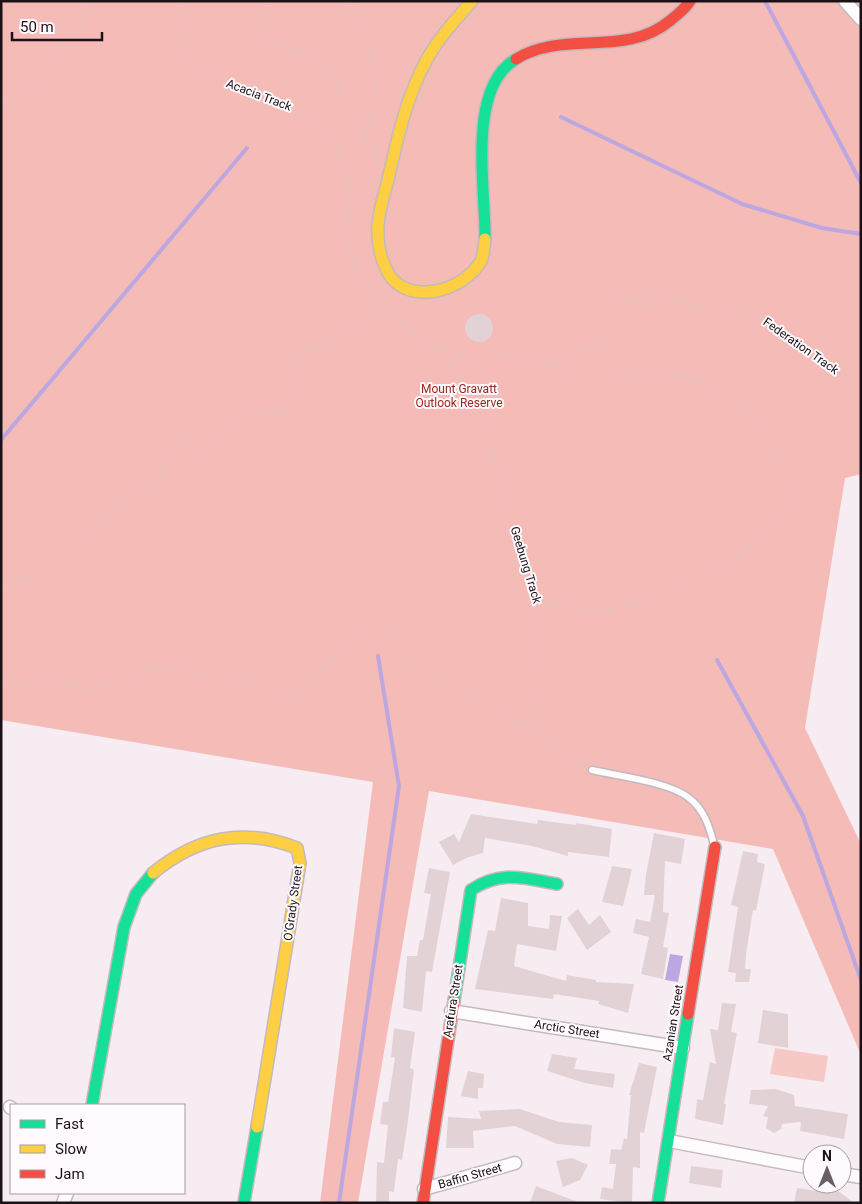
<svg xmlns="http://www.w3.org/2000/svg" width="862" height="1204" viewBox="0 0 862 1204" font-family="Roboto,sans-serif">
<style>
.green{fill:#f7c9c6}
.forest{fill:#f5bbb7}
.water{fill:#bca7e1}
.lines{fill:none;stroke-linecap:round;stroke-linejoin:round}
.stream{stroke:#bca7e1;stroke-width:4}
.building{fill:#e2d2d6}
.lane-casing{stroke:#c3b9bf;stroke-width:9}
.street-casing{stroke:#c3b9bf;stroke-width:15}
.fast-casing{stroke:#c3b9bf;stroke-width:14}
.slow-casing{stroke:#c3b9bf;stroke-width:14}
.jam-casing{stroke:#c3b9bf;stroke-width:14}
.path{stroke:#d2ced0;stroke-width:2;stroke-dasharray:1 4;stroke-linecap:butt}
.lane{stroke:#fefcfd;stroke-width:6}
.street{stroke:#fefcfd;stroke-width:12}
.fast{stroke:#16e098;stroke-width:11}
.slow{stroke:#ffcf43;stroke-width:11}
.jam{stroke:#f24e42;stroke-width:11}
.labels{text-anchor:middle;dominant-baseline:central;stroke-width:4;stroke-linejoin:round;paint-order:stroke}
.street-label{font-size:12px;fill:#1a1216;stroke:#fffafd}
.park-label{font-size:12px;fill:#95271f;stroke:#fffafd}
</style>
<rect width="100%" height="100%" fill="#f8ecf3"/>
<polygon class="green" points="775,1048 828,1056 824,1082 770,1074"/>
<polygon class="forest" points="1,1 861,1 861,474 845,478 805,728 861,844 861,1055 773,849 429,791 358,1203 320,1203 373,782 1,720"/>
<polygon class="water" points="670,954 683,956 678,982 665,980"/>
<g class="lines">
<g class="stream">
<polyline points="765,1 861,183"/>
<polyline points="561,117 742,204 822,228 861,234"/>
<polyline points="1,440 247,148"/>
<polyline points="717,660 803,816 861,980"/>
<polyline points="339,1203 399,786 378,656"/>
</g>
</g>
<g class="building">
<circle cx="479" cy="328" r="14"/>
<polygon points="471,814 537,824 538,820 576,825 576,823 612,829 609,857 568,852 568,856 532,846 485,838 483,853 466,858 453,865 439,842 454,834 459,842"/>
<polygon points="654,833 685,839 681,864 665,861 663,912 669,913 663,947 668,948 663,979 641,974 649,937 633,933 636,919 650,922 655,895 644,895 646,874"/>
<polygon points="743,851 758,854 757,862 765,864 756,911 753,910 746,954 745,969 751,969 749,982 735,982 736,973 728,972 738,907 731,905"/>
<polygon points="612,866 632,869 623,906 602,902"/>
<polygon points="429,868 450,872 432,972 426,971 422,1012 403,1008 407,956 417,956 420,940 423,940 431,894 424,893"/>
<polygon points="501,898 528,903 528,926 549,929 550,915 562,916 556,951 517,944 514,966 566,981 567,975 596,980 596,982 634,984 628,1013 598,1004 599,1001 554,994 553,999 475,989 488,930 495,931"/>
<polygon points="578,909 589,925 600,915 611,932 587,950 567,918"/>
<polygon points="722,1003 736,1004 731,1032 737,1033 724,1104 726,1104 723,1125 695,1119 697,1099 703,1100 710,1062 716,1064 710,1029 718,1030"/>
<polygon points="763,1010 788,1014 788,1048 758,1043"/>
<polygon points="394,1028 415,1032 410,1068 414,1070 407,1128 402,1160 398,1159 394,1192 389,1191 389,1203 376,1203 377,1162 384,1163 388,1125 380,1124 383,1102 388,1102 395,1058 391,1057"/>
<polygon points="552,1054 577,1058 574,1069 615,1074 613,1088 585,1083 547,1071"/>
<polygon points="639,1063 657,1067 644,1133 640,1132 640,1168 633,1167 632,1203 600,1199 602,1187 613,1189 616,1164 609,1164 611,1149 621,1150 624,1138 627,1139 631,1095 629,1095"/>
<polygon points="468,1071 484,1074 483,1088 478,1088 478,1099 461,1096"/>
<polygon points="776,1089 794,1095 795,1106 848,1114 844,1139 800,1131 801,1122 782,1124 781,1129 774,1133 766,1128 768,1117 763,1116 768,1106 749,1104 751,1090"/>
<polygon points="520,1109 559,1122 592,1125 590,1147 557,1144 515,1126 473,1131 474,1148 446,1148 448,1117 481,1119 479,1111"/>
<polygon points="572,1158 588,1165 580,1180 563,1187 556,1161"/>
<polygon points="691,1166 723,1170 721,1188 689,1183"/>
<polygon points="536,1186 578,1202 578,1203 530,1203"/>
<polygon points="825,1186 833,1187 854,1203 794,1203 797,1188 824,1192"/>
</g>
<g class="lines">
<defs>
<path id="lane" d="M592 770C617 776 670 782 689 798 704 809 710 828 714 845"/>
<g id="street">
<polyline points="845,1 861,19"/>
<polyline points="451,1011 683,1048"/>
<polyline points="10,1107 11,1108"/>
<polyline points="669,1141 812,1168"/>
<polyline points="842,1174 861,1177"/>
<polyline points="424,1189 515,1163"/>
<polyline points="63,1203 67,1193"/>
</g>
<g id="fast">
<path d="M485 239C486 190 466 88 516 59"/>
<path d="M454 1001 471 890C501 870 524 878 557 884"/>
<polyline points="92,1105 124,927 136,894 153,873"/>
<polyline points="244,1203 257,1127"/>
<polyline points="658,1203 688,1014"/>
</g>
<g id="slow">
<path d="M472 1C455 20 438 39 426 61 406 98 397 140 388 180 384 195 379 210 378 225 377 241 380 258 388 273 408 307 464 291 481 261 484 255 484 246 485 239"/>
<path d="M153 873C197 837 243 827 297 848L300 863 257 1127"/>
</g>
<g id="jam">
<path d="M516 59C566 29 624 59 671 20 678 14 685 9 690 1"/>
<polyline points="688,1014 715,847"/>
<polyline points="423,1203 454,1001"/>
</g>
</defs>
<use href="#lane" class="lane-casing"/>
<use href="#street" class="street-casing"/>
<use href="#fast" class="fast-casing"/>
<use href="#slow" class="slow-casing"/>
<use href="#jam" class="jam-casing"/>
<g class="path">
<polyline points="177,1 190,58 211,77 278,100 315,119 338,150 348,185 348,240 357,267 386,312 392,319 398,319"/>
<path d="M263 1C271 13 260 31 270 41 283 54 306 47 319 60 343 84 359 131 376 161"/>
<polyline points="349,1 369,43 377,92 369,122 377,146 375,163"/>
<polyline points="1,105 32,90 82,30 85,1"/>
<polyline points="363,213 372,177"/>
<polyline points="383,292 398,319 428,345 442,349 473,358 510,354 577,375 663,373 703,382 754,422 775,449 788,482 791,504 775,532 731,559 651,597 606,611 574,609 539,602"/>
<polyline points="442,349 477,405 514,529 539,602 538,710 548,739 564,760 583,767"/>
<polyline points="548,365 592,347 619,319 617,292 652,308 653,291 705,310 757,315 845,377 861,393"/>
<polyline points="1,594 7,587 57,559 67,548 83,540 110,508 159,481 165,474 164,450 188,433 203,454 212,459 209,438 239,412 285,414 298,397 292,370 304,352 386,312"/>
<polyline points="1,683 23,687 58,679 91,690 151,668 247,680 276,699 296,699 309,682 368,629 390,632 411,666 482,700 548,739"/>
</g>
<use href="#lane" class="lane"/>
<use href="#street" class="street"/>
<use href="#fast" class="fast"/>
<use href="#slow" class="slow"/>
<use href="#jam" class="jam"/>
</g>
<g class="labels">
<g class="street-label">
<text transform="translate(259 95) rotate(21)">Acacia Track</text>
<text transform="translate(801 346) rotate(35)">Federation Track</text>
<text transform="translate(526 565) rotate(73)">Geebung Track</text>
<text transform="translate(293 903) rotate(-82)">O'Grady Street</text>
<text transform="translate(453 1001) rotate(-81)">Arafura Street</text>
<text transform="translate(673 1023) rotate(-81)">Azanian Street</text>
<text transform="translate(567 1029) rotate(9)">Arctic Street</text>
<text transform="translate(470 1176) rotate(-16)">Baffin Street</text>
</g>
<g class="park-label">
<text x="459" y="389">Mount Gravatt<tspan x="459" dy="14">Outlook Reserve</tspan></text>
</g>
</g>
<rect width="862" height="1204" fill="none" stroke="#1a1216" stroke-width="5"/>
<rect x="10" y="1104" width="175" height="90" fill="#fffafd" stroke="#a39da1"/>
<rect x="20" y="1120" width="25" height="8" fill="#16e098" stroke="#a39da1"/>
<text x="55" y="1129" font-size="15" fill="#1a1216">Fast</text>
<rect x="20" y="1145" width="25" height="8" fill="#ffcf43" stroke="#a39da1"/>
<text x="55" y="1154" font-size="15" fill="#1a1216">Slow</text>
<rect x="20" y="1170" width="25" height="8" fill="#f24e42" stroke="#a39da1"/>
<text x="55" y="1179" font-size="15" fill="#1a1216">Jam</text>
<g transform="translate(827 1169)"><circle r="24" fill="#fffafd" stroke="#a39da1"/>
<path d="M0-4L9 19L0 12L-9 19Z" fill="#685e63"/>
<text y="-8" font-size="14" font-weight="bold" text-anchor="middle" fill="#1a1216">N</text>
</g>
<path d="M12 32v8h90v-8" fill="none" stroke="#1a1216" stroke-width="2.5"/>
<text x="20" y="32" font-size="15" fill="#1a1216" stroke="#fffafd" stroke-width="4" paint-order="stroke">50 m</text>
</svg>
